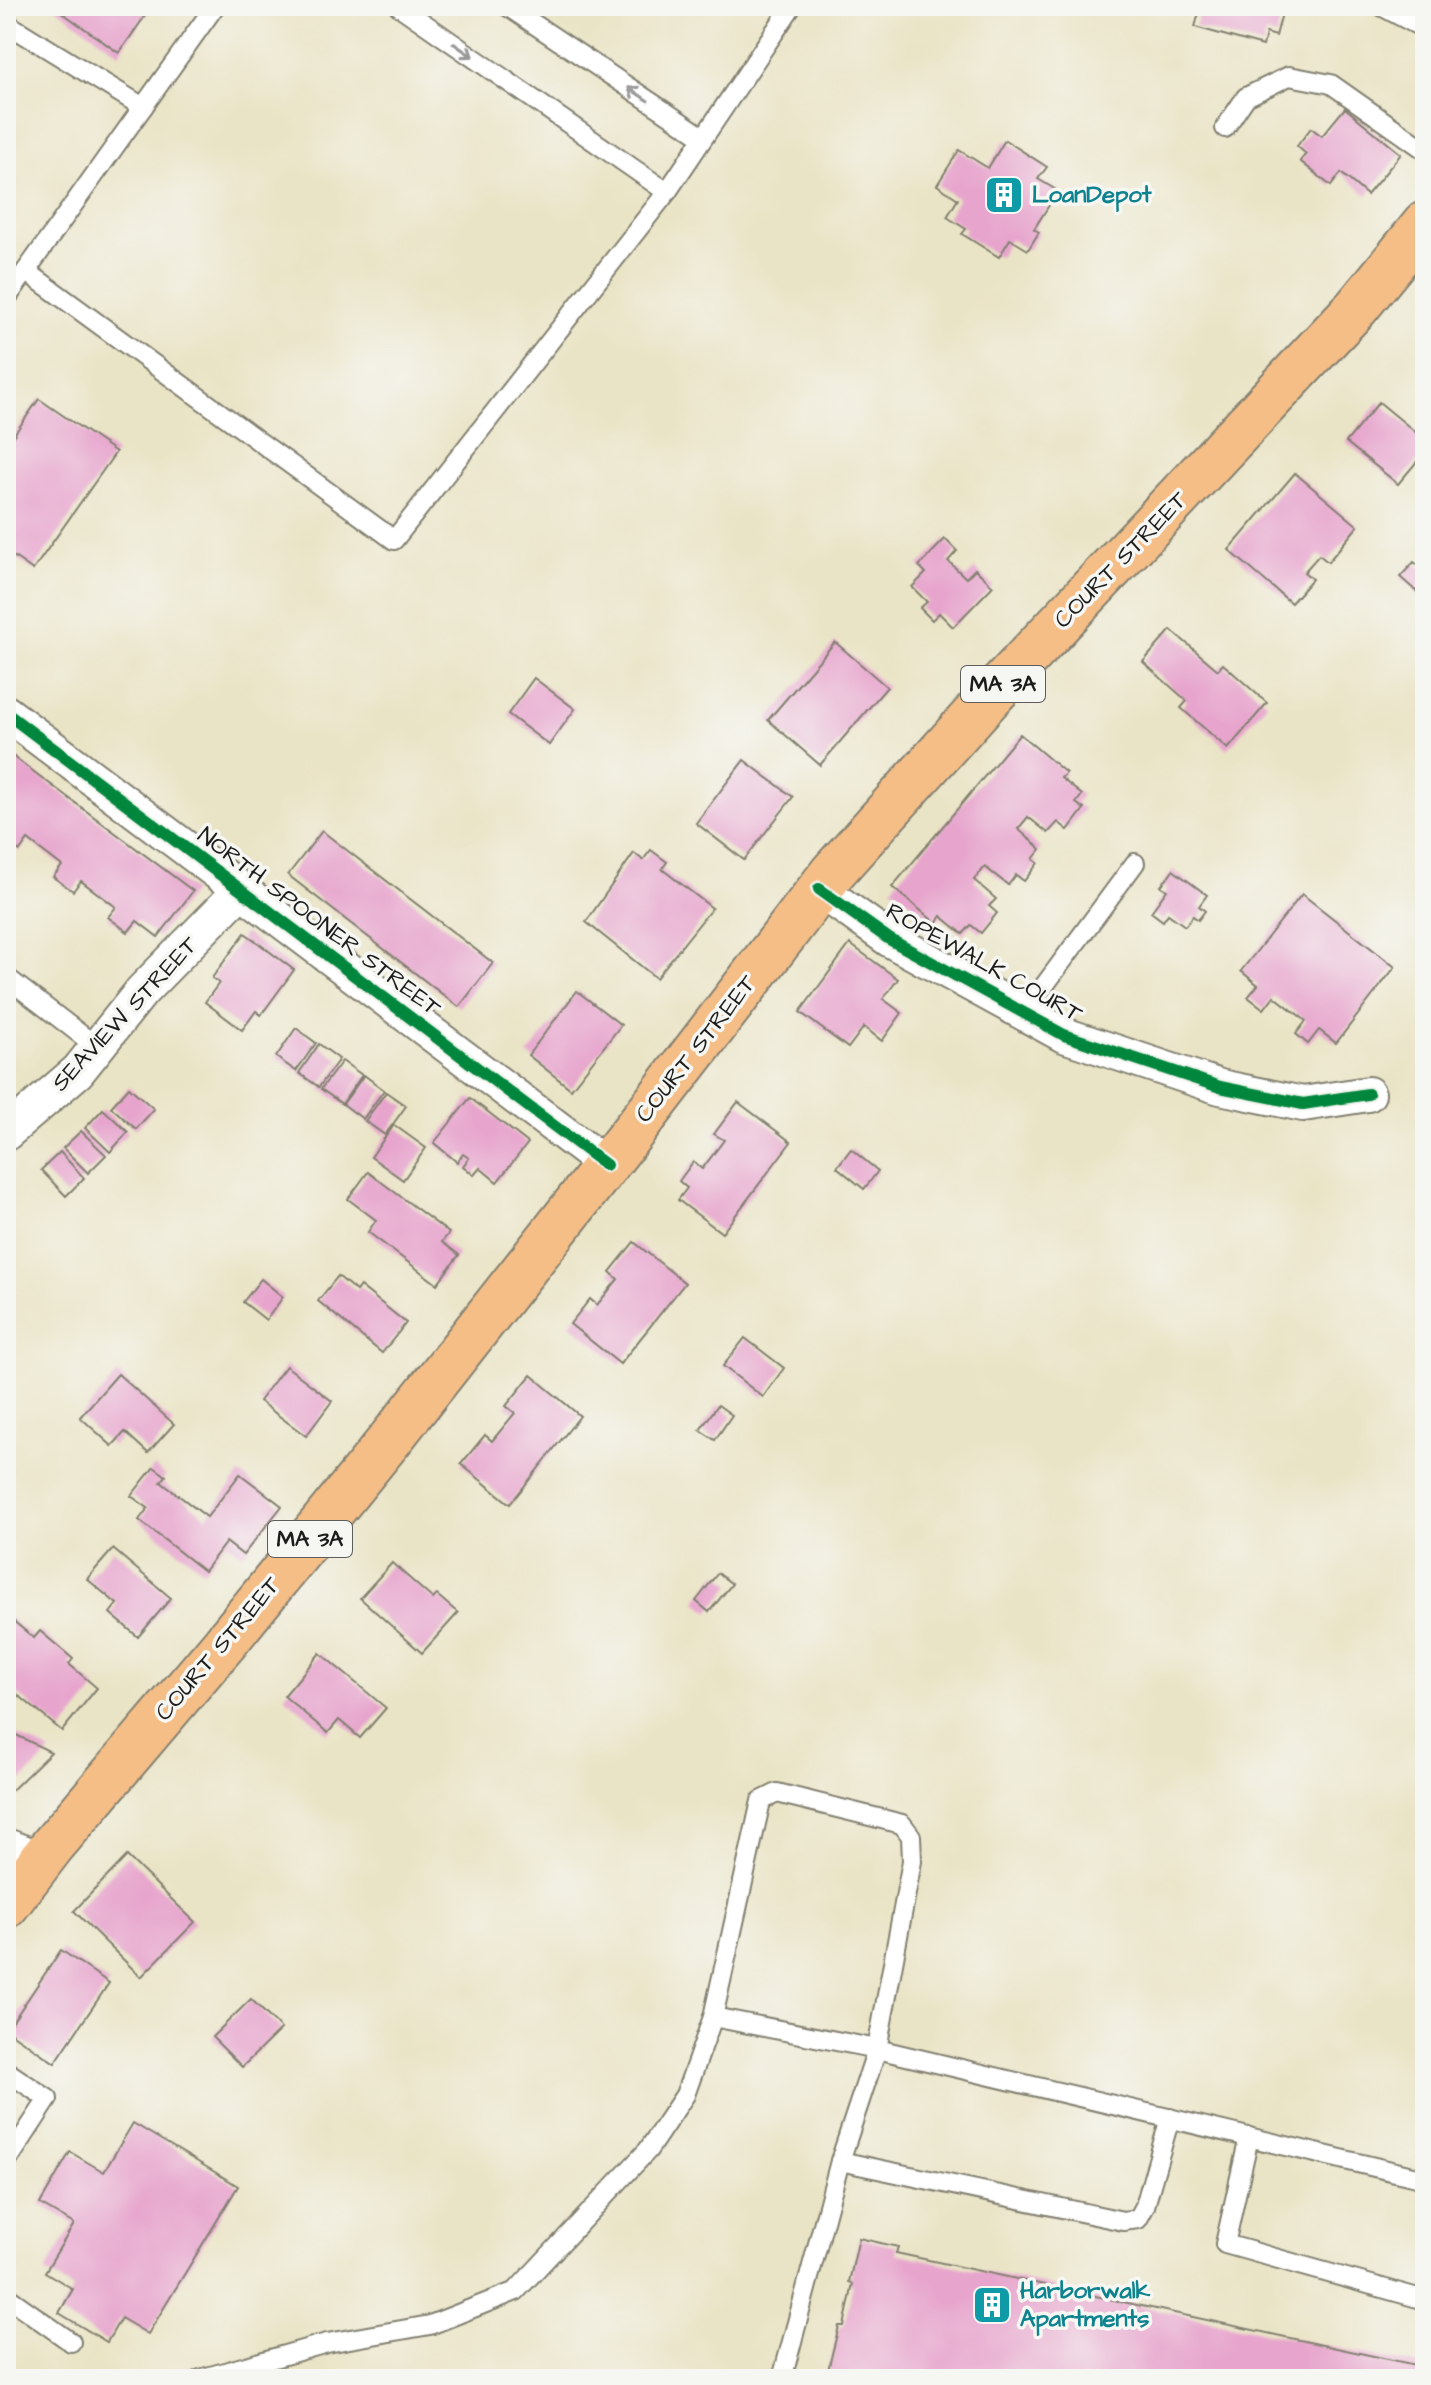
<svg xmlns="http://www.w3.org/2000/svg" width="1431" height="2385" viewBox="0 0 1431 2385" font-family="'Architects Daughter',sans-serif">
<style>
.building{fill:#e7a5cd}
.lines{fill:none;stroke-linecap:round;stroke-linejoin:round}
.service-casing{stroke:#838071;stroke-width:22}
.minor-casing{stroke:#838071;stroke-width:38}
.primary-casing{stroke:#838071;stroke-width:48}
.service{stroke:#fff;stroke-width:18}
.minor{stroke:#fff;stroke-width:34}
.primary{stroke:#f6be87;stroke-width:44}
.cycleway-casing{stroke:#f6f6f2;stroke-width:17}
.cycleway{stroke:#00873e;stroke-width:12}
.oneway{stroke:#999}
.labels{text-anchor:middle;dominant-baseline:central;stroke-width:7;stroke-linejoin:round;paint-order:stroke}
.shield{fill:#f6f6f2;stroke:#5d5d5c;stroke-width:2}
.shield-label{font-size:22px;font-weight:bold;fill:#1c1c1c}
.culture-label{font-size:24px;font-weight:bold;fill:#0d838f;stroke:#f6f6f2;text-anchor:start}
.street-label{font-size:24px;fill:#1c1c1c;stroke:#f6f6f2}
</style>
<rect width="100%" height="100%" fill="#f6f6f2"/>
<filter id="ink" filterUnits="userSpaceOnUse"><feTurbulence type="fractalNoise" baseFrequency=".0125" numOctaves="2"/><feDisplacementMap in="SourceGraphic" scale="16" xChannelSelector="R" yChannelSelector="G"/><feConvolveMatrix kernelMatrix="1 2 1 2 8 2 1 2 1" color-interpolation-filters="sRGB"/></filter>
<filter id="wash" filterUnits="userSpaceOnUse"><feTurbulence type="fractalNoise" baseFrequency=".006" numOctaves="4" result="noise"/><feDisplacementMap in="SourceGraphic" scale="32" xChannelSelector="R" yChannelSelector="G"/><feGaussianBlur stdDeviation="1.8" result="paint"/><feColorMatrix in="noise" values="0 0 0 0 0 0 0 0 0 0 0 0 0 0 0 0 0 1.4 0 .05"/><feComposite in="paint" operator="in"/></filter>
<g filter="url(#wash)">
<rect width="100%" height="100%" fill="#eae4c6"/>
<g id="blocks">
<g class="building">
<polygon points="53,6 152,6 119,53"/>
<polygon points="1194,6 1284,6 1276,36 1266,33 1263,46 1195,27 1199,13 1192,11"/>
<polygon points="1345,108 1401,154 1367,195 1341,173 1331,186 1300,161 1306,154 1297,146 1311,128 1322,136"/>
<polygon points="1005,140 1047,167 1038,179 1058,191 1034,229 1039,232 1028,250 1010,239 999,257 962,234 966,229 947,217 958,199 937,185 959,150 988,168"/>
<polygon points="39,399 116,452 33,570 6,551 6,446"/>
<polygon points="1379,402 1425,440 1425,452 1398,484 1346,442"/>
<polygon points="1295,473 1358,526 1328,562 1319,555 1304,572 1312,579 1291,603 1229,550"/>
<polygon points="945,539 957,551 948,561 966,578 975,569 993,586 953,627 939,613 932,620 920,608 927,602 912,587 926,573 919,566"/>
<polygon points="1414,562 1425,571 1425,599 1400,577"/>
<polygon points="1171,630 1218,670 1223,664 1267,703 1228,749 1181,708 1187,701 1143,662"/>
<polygon points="835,642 887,687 820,765 768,720"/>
<polygon points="534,678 575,709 549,745 508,714"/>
<polygon points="1020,734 1066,773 1061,778 1082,795 1076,803 1084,809 1068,830 1058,822 1048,833 1028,817 1018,829 1041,849 1033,859 1038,863 1024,881 1016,875 1008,885 985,867 974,880 996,899 989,906 997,913 981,933 971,925 963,934 941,916 936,923 892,887"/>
<polygon points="6,751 193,891 158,937 137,921 128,932 108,917 116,907 81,881 73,891 53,877 62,866 28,840 20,851 6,841"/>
<polygon points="744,760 793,797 744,860 696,823"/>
<polygon points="322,831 493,963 459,1007 288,875"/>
<polygon points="651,850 667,862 662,869 712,908 656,978 586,922 634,853 643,860"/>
<polygon points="1173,870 1207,895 1199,906 1205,911 1198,920 1193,916 1185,926 1168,914 1163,921 1151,912 1167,890 1161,886"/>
<polygon points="1302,894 1395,967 1336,1043 1319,1030 1308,1044 1296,1034 1306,1021 1274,996 1264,1009 1248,997 1258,985 1241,971"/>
<polygon points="245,933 294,970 261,1015 256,1011 242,1030 205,1002 219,983 212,978"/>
<polygon points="850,944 898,979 883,999 902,1013 882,1041 864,1027 848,1048 800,1012"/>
<polygon points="577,991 621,1025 571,1089 528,1055"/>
<polygon points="296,1028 316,1043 296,1071 276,1057"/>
<polygon points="319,1044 339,1059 319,1087 299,1073"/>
<polygon points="342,1061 362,1075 342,1104 321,1089"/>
<polygon points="364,1075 384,1090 363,1119 343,1104"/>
<polygon points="129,1087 154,1109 136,1129 111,1107"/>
<polygon points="386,1092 406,1106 385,1135 365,1121"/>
<polygon points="470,1098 528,1143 497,1182 480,1168 474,1175 463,1166 469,1158 463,1154 457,1162 434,1143"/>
<polygon points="738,1102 791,1142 722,1233 678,1200 687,1188 679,1181 693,1162 702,1169 724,1140 714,1134"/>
<polygon points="103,1109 128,1132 110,1152 85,1128"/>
<polygon points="394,1125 426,1148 403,1180 371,1157"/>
<polygon points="81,1131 106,1155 88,1173 63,1148"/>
<polygon points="851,1149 878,1171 864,1189 837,1167"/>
<polygon points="60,1152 84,1178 66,1196 41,1170"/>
<polygon points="368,1172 449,1233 442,1242 459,1255 437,1284 368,1232 376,1220 348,1199"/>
<polygon points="634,1242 685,1283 620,1364 570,1324 590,1299 597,1305 618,1279 610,1272"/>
<polygon points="338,1276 356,1291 360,1286 406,1323 382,1353 318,1301"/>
<polygon points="261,1279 283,1297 266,1320 243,1302"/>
<polygon points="745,1338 784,1368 763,1397 723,1366"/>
<polygon points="286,1366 332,1401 306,1436 259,1401"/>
<polygon points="118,1374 174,1424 148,1453 125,1432 112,1446 80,1417"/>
<polygon points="531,1375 580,1416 510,1504 461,1464 485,1435 492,1441 515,1413 506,1406"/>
<polygon points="718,1405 732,1415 715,1440 700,1430"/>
<polygon points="154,1467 166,1476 161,1482 207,1517 240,1474 282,1506 243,1555 226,1542 204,1571 139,1520 148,1508 131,1496"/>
<polygon points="113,1549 171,1598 138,1637 110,1613 117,1604 87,1579"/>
<polygon points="392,1563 433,1599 437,1595 458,1613 422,1653 360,1598"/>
<polygon points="718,1573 732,1584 709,1612 696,1601"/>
<polygon points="6,1615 34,1638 40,1631 73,1659 69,1664 97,1688 62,1731 6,1685 6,1671 11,1665 6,1661"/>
<polygon points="320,1653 386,1708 360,1738 339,1720 328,1733 284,1696"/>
<polygon points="6,1730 51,1752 8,1794 6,1793"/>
<polygon points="127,1856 195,1922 141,1977 74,1911"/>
<polygon points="61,1950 109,1983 55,2063 7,2030"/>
<polygon points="251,1999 281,2029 242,2067 212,2037"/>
<polygon points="133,2123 238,2186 148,2334 121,2318 107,2342 59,2313 73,2289 45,2272 74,2224 40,2204 70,2152 104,2172"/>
<polygon points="859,2238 898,2247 896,2253 1425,2367 1425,2379 899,2379 864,2371 862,2379 859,2379 828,2370 839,2326 844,2326 853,2284 849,2282"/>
</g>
</g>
</g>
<g filter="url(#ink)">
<use href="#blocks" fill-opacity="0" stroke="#838071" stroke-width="2"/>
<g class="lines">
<defs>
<g id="service">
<polyline points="399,6 667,192"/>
<polyline points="507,6 703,137"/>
<polyline points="1381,6 1425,29"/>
<polyline points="6,23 143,107"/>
<polyline points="1225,128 1246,97 1289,76 1331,84 1425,150"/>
<polyline points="26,271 394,540 667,192 792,6"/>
<polyline points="6,299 215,6"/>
<polyline points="6,977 97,1047"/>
<polyline points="1024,1013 1135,863"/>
<polyline points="713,2017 877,2049 1425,2179"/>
<polyline points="6,2071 48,2099 6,2163"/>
<polyline points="1249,2137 1225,2244 1425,2300"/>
<polyline points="840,2161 1123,2221 1138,2219 1145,2206 1170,2118"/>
<polyline points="6,2296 71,2342"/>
<polyline points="200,2379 327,2343 430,2325 516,2291 648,2150 685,2095 713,2017 761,1801 777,1793 902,1824 911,1836 912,1861 877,2049 840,2161 782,2379"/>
</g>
<g id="minor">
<polyline points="6,713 606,1165"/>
<polyline points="819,889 889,939 1064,1035 1220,1087 1303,1104 1368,1094"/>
<polyline points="6,1133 78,1071 142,991 240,891"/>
<polyline points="6,1846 41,1859"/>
</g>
<polyline id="primary" points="6,1906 52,1846 224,1644 389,1441 653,1106 832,873 990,697 1357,307 1425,224"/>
</defs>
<use href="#service" class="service-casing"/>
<use href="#minor" class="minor-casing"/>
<use href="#primary" class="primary-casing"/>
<use href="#service" class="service"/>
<use href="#minor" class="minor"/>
<use href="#primary" class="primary"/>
<defs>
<g id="cycleway">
<polyline points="6,713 606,1165"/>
<polyline points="819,889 889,939 1064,1035 1220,1087 1303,1104 1368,1094"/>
</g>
</defs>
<use href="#cycleway" class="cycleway-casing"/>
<use href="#cycleway" class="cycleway"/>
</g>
<defs><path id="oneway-shaft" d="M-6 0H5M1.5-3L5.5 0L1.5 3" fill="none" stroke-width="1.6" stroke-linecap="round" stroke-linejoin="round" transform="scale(2)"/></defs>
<g class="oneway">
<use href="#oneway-shaft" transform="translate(463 50) rotate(35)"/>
<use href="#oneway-shaft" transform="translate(638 94) rotate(-146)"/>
</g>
</g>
<defs>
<symbol id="building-square" viewBox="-11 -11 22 22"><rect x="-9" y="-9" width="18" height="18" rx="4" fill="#0f9aa8" stroke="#f6f6f2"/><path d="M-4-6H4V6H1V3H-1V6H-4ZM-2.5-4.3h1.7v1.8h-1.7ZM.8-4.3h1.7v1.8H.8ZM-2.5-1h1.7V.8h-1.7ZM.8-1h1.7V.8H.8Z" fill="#fff"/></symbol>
</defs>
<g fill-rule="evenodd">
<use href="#building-square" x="982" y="173" width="44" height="44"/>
<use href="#building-square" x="970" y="2283" width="44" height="44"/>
</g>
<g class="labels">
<g class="shield">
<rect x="961" y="666" width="84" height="36" rx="6"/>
<rect x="268" y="1521" width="84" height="36" rx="6"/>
</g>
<g class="shield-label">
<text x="1003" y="684">MA 3A</text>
<text x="310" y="1539">MA 3A</text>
</g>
<g class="culture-label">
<text x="1032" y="195">LoanDepot</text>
<text x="1020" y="2291">Harborwalk<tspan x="1020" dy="28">Apartments</tspan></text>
</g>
<g class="street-label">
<text transform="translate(1121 560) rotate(-46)">COURT STREET</text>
<text transform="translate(319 922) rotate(37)">NORTH SPOONER STREET</text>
<text transform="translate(984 963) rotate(29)">ROPEWALK COURT</text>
<text transform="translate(125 1014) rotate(-47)">SEAVIEW STREET</text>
<text transform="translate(696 1049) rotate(-52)">COURT STREET</text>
<text transform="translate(218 1649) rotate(-50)">COURT STREET</text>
</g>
</g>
<rect width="1431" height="2385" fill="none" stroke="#f6f6f2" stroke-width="32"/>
</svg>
